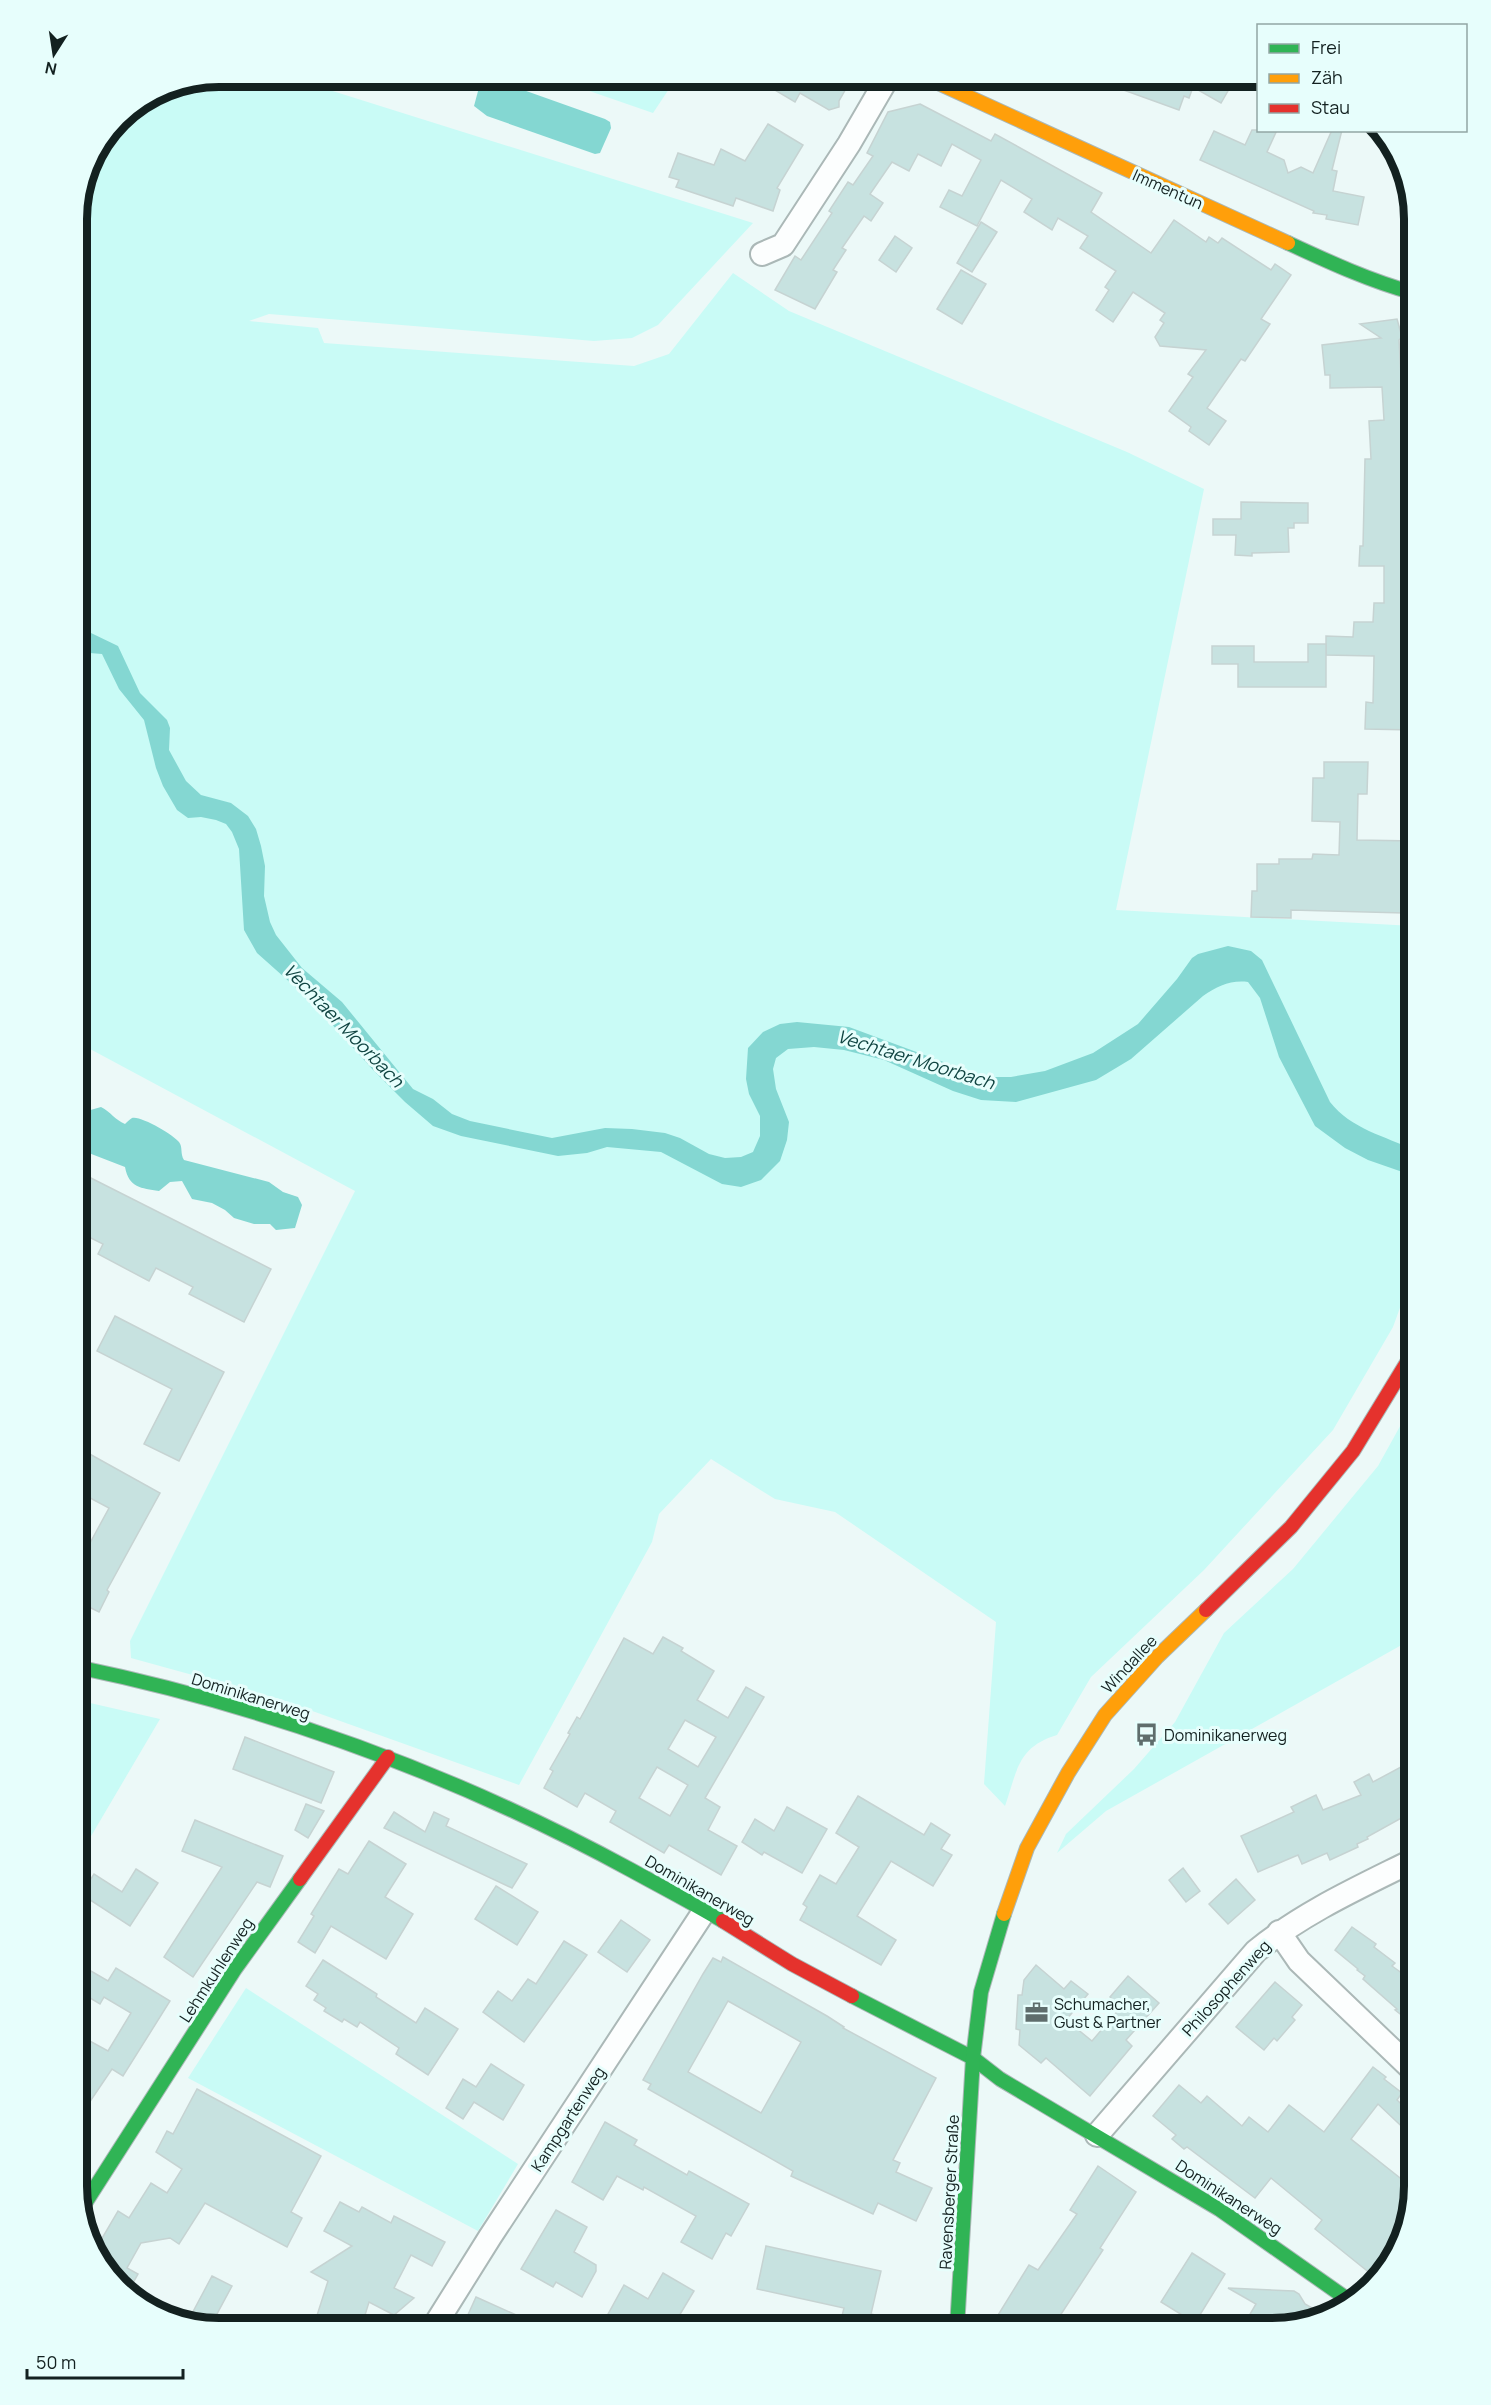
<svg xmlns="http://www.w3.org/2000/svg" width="1491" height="2405" viewBox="0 0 1491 2405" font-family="Manrope,sans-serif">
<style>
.green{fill:#c9fbf6}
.water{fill:#84d7d2}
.building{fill:#c7e2e0;stroke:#c6d3d2;stroke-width:1.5;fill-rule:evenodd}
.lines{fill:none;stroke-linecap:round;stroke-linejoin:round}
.street-casing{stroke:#abb8b7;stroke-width:26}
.fast-casing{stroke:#abb8b7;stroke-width:16}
.slow-casing{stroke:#abb8b7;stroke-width:16}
.jam-casing{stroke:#abb8b7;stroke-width:16}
.street{stroke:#fcfefe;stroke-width:22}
.fast{stroke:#30b455;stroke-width:14}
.slow{stroke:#ff9f0a;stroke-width:14}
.jam{stroke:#e5322d;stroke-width:14}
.labels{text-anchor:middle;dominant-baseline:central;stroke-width:6;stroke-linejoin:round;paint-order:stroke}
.street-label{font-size:16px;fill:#132120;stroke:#e7fefc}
.poi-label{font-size:16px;fill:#132120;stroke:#e7fefc;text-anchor:start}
.water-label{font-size:18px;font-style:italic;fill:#114542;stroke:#e7fefc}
.rim{fill:none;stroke:#132120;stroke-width:8}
</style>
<rect width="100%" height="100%" fill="#ecf9f8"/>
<g class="green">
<path d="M219 77H288L753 223 658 325 632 338 594 341 269 314 249 321 318 328 324 343 634 366 669 354 733 273 789 311 1127 452 1204 489 1116 910 1414 926V1269L1393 1327 1333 1430 1204 1570 1091 1677 1057 1735C1017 1747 1017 1772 1005 1806L984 1784 996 1622 835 1512 775 1499 711 1459 659 1514 652 1542 519 1785 276 1698 131 1658 130 1641 355 1191 77 1042V210L87 164 118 118 165 87Z"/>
<polygon points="549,77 677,77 653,113"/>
<polygon points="1414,1401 1414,1638 1106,1811 1057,1853 1066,1834 1134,1769 1175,1722 1224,1633 1293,1569 1378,1466"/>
<polygon points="77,1700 160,1719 77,1860"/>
<polygon points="246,1988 518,2164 478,2231 188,2078"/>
</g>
<g class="water">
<polygon points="490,78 605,119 610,122 611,128 600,153 595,154 487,116 474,106 481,80"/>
<path d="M77 630 91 633 118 646 140 693 167 720 170 728 169 750 186 781 201 795 231 803 248 816 256 829 261 846 265 866 264 896 270 922 276 935 302 968 342 1002 413 1089 433 1099 452 1114 470 1121 552 1138 605 1128 632 1129 665 1133 680 1138 709 1154 725 1158 741 1157 753 1152 760 1136V1116L749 1094 746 1079 748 1048 763 1032 780 1024 797 1022 849 1027 984 1077H1011L1045 1071 1093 1053 1138 1024 1177 979 1192 958 1198 954 1228 946 1251 951 1262 960 1330 1102C1351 1129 1385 1136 1414 1150V1176L1368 1160 1345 1148 1315 1126 1279 1057 1260 998 1248 982C1230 980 1218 986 1203 996L1131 1059 1096 1080 1016 1102 981 1100 953 1091 884 1060 844 1050 814 1047 788 1049 776 1058 773 1069 776 1089 789 1122 787 1140 780 1161 761 1180 741 1187 722 1184 661 1152 607 1147 587 1153 558 1156 461 1136 433 1126 405 1102 373 1070 312 1002 257 953 244 930 239 849 232 832 226 824 216 820 201 817 188 818 177 810 163 786 156 768 144 720 119 689 102 654 77 652Z"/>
<path d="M101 1107C111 1112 115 1120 125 1124 127 1122 129 1120 132 1118 140 1115 174 1135 179 1142 183 1147 180 1154 184 1160L269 1182 283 1192 298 1197 302 1205 295 1228 276 1230 270 1224H254L234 1218 225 1210 212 1203 192 1199 182 1181 170 1182 159 1191C141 1188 129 1188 125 1167L81 1150 77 1143 79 1118 87 1111Z"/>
</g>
<g class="building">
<polygon points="753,77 833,77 848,85 839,101 839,107 829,110 800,93 795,102"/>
<polygon points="1093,77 1236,77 1221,103 1193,87 1189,98 1184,96 1179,110 1093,79"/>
<polygon points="920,104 991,141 995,134 1102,193 1091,212 1151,253 1174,220 1206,242 1209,237 1218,243 1222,238 1271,270 1275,264 1291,275 1261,319 1270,324 1245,361 1241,359 1207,408 1226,421 1209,445 1189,431 1191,427 1169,411 1193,377 1188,374 1206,350 1160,346 1155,337 1164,323 1160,320 1165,313 1133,292 1113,322 1096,310 1109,290 1105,287 1116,271 1080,248 1088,236 1058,218 1052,230 1024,212 1032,199 1001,180 977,226 940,207 949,190 962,196 981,160 952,144 941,166 918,154 909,171 892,162 870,194 883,203 871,221 864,216 842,248 846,250 833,270 837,272 815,309 775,290 795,256 801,260 832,213 829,211 848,182 853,185 873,156 867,153 888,112"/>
<polygon points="768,124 803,145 777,188 780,190 773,211 736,198 733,206 676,187 679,180 669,177 678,153 714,165 721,149 745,161"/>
<polygon points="1252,130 1277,130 1267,152 1284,160 1288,173 1301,167 1313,173 1332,130 1342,130 1332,170 1337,171 1333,191 1364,197 1358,225 1326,219 1327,215 1313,213 1314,211 1200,160 1214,131 1245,145"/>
<polygon points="981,222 997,232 972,272 957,263"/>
<polygon points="895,236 912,248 896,272 879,260"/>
<polygon points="961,270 986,284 962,324 937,309"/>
<polygon points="1397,319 1402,337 1399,340 1403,411 1414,410 1414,730 1365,729 1366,702 1373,703 1374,656 1326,655 1326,636 1353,637 1354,622 1373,622 1374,603 1384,603 1384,566 1359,566 1360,546 1363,546 1365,459 1371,459 1369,421 1384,420 1382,387 1330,388 1330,375 1325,375 1322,345 1381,338 1360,324"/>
<polygon points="1241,502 1308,503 1308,523 1294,523 1294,528 1288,528 1289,552 1252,553 1252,556 1235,555 1236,535 1213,535 1213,519 1241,519"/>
<polygon points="1308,644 1326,644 1326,687 1238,687 1238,664 1212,664 1212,646 1254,646 1254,662 1308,662"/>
<polygon points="1324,762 1368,762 1367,794 1358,794 1357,840 1414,841 1414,886 1405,885 1404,913 1291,910 1291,918 1251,917 1252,891 1257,891 1257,864 1279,864 1279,859 1312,859 1313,854 1339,855 1340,822 1312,821 1313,778 1324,778"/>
<polygon points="77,1171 271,1269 244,1322 189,1294 193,1287 156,1268 149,1281 98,1254 103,1244 77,1231"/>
<polygon points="115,1316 224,1372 179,1461 144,1444 172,1389 97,1351"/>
<polygon points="77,1447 160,1493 107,1590 109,1592 99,1612 77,1601 77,1567 109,1508 77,1491"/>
<path d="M663 1637 683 1648 681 1651 714 1671 697 1700 728 1718 746 1687 764 1697 705 1798 720 1807 708 1830 737 1846 721 1875 669 1845 664 1853 610 1822 616 1811 585 1793 577 1807 544 1788 553 1771 550 1769 570 1734 568 1733 577 1717 580 1719 624 1638 653 1654ZM685 1720 716 1737 698 1767 668 1749ZM657 1767 688 1785 670 1816 639 1798Z"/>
<polygon points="245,1737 334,1772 321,1803 233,1769"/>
<polygon points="1414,1760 1414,1811 1367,1837 1368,1839 1357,1844 1358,1847 1330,1860 1327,1853 1302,1864 1298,1855 1258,1872 1241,1836 1294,1812 1291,1807 1316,1795 1323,1810 1361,1795 1354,1782 1369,1774 1373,1782"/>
<polygon points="858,1796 924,1835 931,1823 950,1835 941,1849 952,1855 933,1886 891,1861 857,1916 896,1940 881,1965 800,1920 807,1907 803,1904 820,1875 836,1884 859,1847 836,1833"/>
<polygon points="306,1804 324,1811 308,1838 295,1830"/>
<polygon points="787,1807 827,1829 802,1873 764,1852 762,1855 742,1842 755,1819 774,1831"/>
<polygon points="394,1812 425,1832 434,1812 449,1819 446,1826 527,1864 512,1888 384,1828"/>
<polygon points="195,1820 283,1856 270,1887 257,1882 193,1977 164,1957 222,1867 182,1851"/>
<polygon points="369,1841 406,1864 385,1897 413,1914 386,1959 331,1926 315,1953 298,1942 314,1916 311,1914 339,1869 348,1874"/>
<polygon points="1183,1868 1200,1891 1186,1902 1169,1880"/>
<polygon points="136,1869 158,1883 130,1926 81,1894 94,1874 122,1892"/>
<polygon points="1236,1879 1255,1900 1228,1924 1209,1904"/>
<polygon points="496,1886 538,1912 517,1945 475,1919"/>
<polygon points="621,1920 650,1940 627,1972 598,1952"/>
<polygon points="1352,1927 1376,1944 1374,1947 1395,1963 1392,1966 1414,1982 1414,2025 1395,2010 1397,2009 1363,1979 1365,1976 1357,1970 1358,1969 1335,1950"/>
<polygon points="564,1941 587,1955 524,2042 483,2012 498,1991 512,2001 528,1979 536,1984"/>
<path d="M723 1957 827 2016 844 2027 843 2028 936 2078 893 2160 900 2163 896 2172 932 2188 916 2221 878 2203 873 2214 791 2176 793 2171 648 2089 651 2084 643 2080 703 1974 713 1958 721 1962ZM728 2001 801 2042 761 2113 688 2072Z"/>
<polygon points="323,1960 377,1994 376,1997 416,2023 425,2008 458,2029 428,2075 396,2054 399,2048 360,2022 357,2027 344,2019 342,2022 324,2011 326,2008 314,2000 318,1994 306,1986"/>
<polygon points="77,1963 108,1981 116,1968 170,2001 123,2076 112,2069 87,2106 77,2099 77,2060 88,2040 108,2051 131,2013 104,1997 100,2004 85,1995 89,1987 77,1980"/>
<polygon points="1036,1965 1064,1989 1071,1981 1088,1994 1066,2020 1092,2041 1121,2007 1110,1997 1128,1976 1159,2003 1126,2040 1132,2046 1090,2096 1046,2058 1041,2063 1019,2045 1020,2030 1016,2029 1018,1995 1022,1995 1024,1980"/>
<polygon points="1275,1982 1302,2005 1292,2017 1295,2020 1277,2041 1274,2038 1264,2050 1236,2027"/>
<polygon points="491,2064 524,2085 503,2120 474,2102 463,2119 446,2108 463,2079 476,2087"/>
<polygon points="1373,2067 1386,2077 1384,2079 1402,2093 1397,2100 1414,2116 1414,2138 1378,2104 1351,2139 1414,2189 1391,2265 1376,2278 1315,2229 1322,2220 1271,2178 1255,2198 1187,2147 1184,2149 1172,2139 1176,2135 1153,2116 1179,2085 1201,2103 1207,2096 1242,2126 1249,2117 1268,2132 1289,2105 1324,2132"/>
<polygon points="197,2089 321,2156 291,2212 302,2218 287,2247 205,2203 179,2244 170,2238 141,2243 127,2268 138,2274 128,2292 94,2252 118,2211 129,2218 151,2183 167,2193 182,2169 156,2152 167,2131 173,2134"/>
<polygon points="605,2122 637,2140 634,2145 687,2175 689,2171 749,2204 731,2236 726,2233 712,2259 681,2242 696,2216 644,2187 643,2190 617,2176 603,2200 572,2182"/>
<polygon points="1098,2166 1136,2192 1100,2248 1103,2250 1052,2328 990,2328 1029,2265 1038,2270 1077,2214 1070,2210"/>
<polygon points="340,2202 359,2212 362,2207 391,2223 394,2216 445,2242 432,2266 411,2255 394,2288 414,2298 394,2315 369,2302 361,2328 313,2328 328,2281 311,2272 352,2246 324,2231"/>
<polygon points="556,2210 587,2227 574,2252 596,2265 596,2271 582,2297 556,2282 553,2287 521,2269"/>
<polygon points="766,2246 881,2271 871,2314 903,2322 902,2328 839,2328 844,2308 757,2289"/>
<polygon points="1192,2253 1225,2274 1195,2323 1161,2302"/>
<polygon points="663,2273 694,2291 679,2316 700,2328 629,2328 607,2316 624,2285 648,2299"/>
<polygon points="212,2276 232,2286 217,2314 243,2328 210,2328 188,2321"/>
<polygon points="1228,2288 1294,2291 1299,2294 1305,2304 1326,2316 1272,2328 1242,2328 1256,2304"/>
<polygon points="476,2297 514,2314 544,2328 462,2328"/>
</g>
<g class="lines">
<defs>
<g id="street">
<polyline points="762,254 783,245 849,144 888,77"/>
<polyline points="1279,1932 1299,1961 1414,2071"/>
<path d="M1097 2135 1256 1951C1304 1912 1360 1887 1414 1860"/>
<polyline points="433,2328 490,2237 705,1910"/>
</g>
<g id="fast">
<path d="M1288 243C1329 262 1370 281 1414 293"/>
<path d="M77 1667C270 1707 458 1776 631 1870 662 1887 693 1903 723 1921"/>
<polyline points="852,1996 973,2058 1000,2079 1219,2209 1350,2301"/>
<polyline points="82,2208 235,1969 300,1879"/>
<polyline points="957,2328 973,2058 981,1992 1004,1914"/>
</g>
<g id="slow">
<polyline points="925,77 1288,243"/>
<polyline points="1004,1914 1027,1848 1068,1773 1105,1715 1157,1657 1206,1610"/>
</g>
<g id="jam">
<polyline points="1206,1610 1291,1527 1353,1451 1414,1351"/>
<polyline points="300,1879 388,1757"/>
<polyline points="723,1921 792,1964 852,1996"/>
</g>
</defs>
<use href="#street" class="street-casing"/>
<use href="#fast" class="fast-casing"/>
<use href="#slow" class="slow-casing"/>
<use href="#jam" class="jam-casing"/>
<use href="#street" class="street"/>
<use href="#fast" class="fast"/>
<use href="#slow" class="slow"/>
<use href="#jam" class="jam"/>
</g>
<defs>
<symbol id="bus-bare" viewBox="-9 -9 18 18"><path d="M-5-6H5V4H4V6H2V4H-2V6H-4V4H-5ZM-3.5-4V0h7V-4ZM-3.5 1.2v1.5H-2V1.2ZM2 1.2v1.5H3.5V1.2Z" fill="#5f6d6c" stroke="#e7fefc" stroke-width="2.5" paint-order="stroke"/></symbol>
<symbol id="office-bare" viewBox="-9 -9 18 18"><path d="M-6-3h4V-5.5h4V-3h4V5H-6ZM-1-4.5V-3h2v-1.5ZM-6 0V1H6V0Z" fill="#5f6d6c" stroke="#e7fefc" stroke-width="2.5" paint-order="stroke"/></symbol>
</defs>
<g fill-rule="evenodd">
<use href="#bus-bare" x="1130" y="1718" width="33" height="33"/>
<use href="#office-bare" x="1020" y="1996" width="33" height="33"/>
</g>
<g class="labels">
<g class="street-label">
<text transform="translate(1168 189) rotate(24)">Immentun</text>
<text transform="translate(1129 1664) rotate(-47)">Windallee</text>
<text transform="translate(251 1696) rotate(17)">Dominikanerweg</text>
<text transform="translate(700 1890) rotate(30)">Dominikanerweg</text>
<text transform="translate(216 1970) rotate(-57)">Lehmkuhlenweg</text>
<text transform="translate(1226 1988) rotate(-48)">Philosophenweg</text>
<text transform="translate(568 2119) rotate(-57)">Kampgartenweg</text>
<text transform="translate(949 2192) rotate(-87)">Ravensberger Straße</text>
<text transform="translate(1229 2197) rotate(33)">Dominikanerweg</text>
</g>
<g class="poi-label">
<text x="1164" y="1735">Dominikanerweg</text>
<text x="1054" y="2004">Schumacher,<tspan x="1054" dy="18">Gust &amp; Partner</tspan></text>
</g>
<g class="water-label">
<text transform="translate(344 1025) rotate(46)">Vechtaer Moorbach</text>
<text transform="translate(916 1059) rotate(17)">Vechtaer Moorbach</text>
</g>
</g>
<path d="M0 0H1491V2405H0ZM219 87H1272A132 132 0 0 1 1404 219V2186A132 132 0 0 1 1272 2318H219A132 132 0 0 1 87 2186V219A132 132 0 0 1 219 87Z" fill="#e7fefc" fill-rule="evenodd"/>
<path class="rim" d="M219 87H1272A132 132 0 0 1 1404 219V2186A132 132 0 0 1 1272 2318H219A132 132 0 0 1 87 2186V219A132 132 0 0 1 219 87Z"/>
<rect x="1257" y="24" width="210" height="108" fill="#e7fefc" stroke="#92a6a4" stroke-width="1.5"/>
<rect x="1269" y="44" width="30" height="9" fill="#30b455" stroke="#92a6a4" stroke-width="1.5"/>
<text x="1311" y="54" font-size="18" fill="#132120">Frei</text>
<rect x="1269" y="74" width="30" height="9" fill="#ff9f0a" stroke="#92a6a4" stroke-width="1.5"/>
<text x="1311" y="84" font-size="18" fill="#132120">Zäh</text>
<rect x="1269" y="104" width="30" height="9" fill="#e5322d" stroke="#92a6a4" stroke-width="1.5"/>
<text x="1311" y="114" font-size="18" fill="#132120">Stau</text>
<g transform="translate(54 54) rotate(192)" stroke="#e7fefc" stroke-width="4.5" paint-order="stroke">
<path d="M0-4.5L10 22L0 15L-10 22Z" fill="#132120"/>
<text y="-9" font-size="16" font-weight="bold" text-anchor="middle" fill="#132120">N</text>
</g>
<path d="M27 2369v9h156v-9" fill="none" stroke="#132120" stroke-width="3"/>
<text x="36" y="2369" font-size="18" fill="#132120" stroke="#e7fefc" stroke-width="4.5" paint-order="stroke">50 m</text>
</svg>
